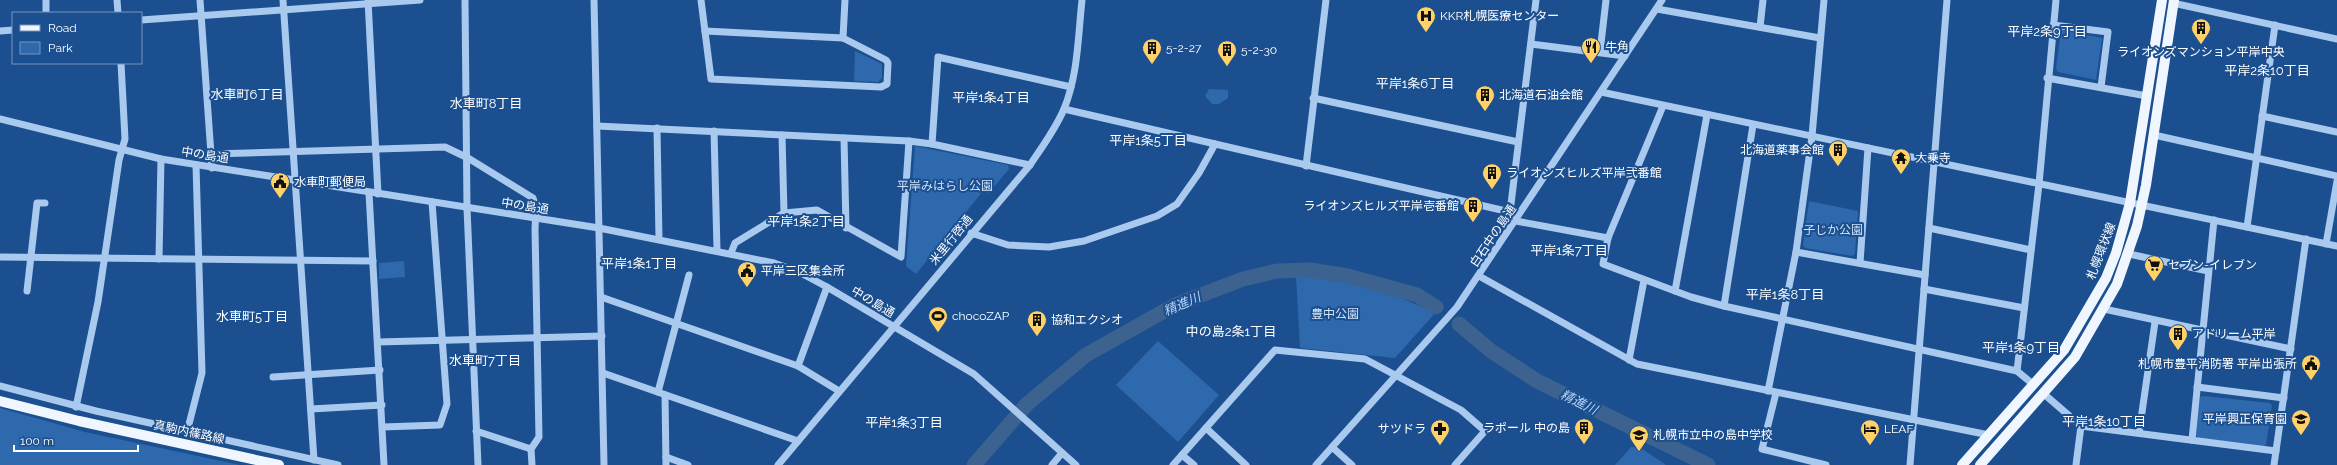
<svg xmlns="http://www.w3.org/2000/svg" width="2337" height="465" viewBox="0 0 2337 465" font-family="Raleway,'Noto Sans JP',sans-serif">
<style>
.green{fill:#2e69ad}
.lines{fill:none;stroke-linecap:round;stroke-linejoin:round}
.river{stroke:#3c6290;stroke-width:15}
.minor{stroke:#a9c9ee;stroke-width:7}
.major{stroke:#f0f6ff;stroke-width:10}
.labels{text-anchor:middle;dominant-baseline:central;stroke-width:4;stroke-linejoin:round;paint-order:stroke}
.poi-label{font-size:12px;fill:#fff;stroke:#1b4f8f;text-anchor:start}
.street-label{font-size:12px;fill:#fff;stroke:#1b4f8f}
.park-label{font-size:12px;fill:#cfe3fa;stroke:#1b4f8f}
.neighbourhood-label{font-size:13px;fill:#fff;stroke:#1b4f8f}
.water-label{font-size:13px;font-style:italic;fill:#b5d3f5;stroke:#1b4f8f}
</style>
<rect width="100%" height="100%" fill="#1b4f8f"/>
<g class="green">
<polygon points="2061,30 2102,38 2096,80 2058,72 2056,69"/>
<polygon points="855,51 882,64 882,78 878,82 854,81"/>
<polygon points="1209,89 1228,90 1228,98 1219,104 1212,104 1205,96"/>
<polygon points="915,146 1008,165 1009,169 988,194 983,191 916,274 906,266"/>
<polygon points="1809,201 1858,211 1855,254 1852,256 1805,248 1803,245"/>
<polygon points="404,261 405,277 379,279 379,263"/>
<polygon points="1296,276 1339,277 1372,287 1436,312 1395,358 1300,348"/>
<polygon points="1158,341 1219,395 1178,442 1116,385"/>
<polygon points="2203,396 2270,403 2272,406 2266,445 2264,446 2198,438 2196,435 2200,397"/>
<polygon points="0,408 85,432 240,465 0,465"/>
<polygon points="1631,447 1641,448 1666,465 1615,465"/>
</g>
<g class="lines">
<g class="river">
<polyline points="1459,324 1491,351 1537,381 1708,465"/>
<polyline points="974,465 1027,404 1086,355 1175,305 1243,279 1277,271 1310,270 1348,276 1417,295 1436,307"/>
</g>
<g class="minor">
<polyline points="46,0 46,13"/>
<polyline points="117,0 118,13"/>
<polyline points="200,0 212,168"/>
<polyline points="283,0 314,460"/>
<polyline points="368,0 378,194"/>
<polyline points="465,0 467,208 478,465"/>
<polyline points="594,0 604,465"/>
<polyline points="701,0 711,79 881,87 887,84 888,63 886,60 843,38 845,0"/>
<polyline points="2173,3 2337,39"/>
<polyline points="1657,9 1820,38"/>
<polyline points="141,20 420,0"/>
<polyline points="2053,25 2108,32 2101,87"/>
<polyline points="1760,27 1763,0"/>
<polyline points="0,31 13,30"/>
<polyline points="705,31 843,38"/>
<polyline points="1531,44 1625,56"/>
<polyline points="1600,52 1606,0"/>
<polyline points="2047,78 2147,96"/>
<polyline points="1601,92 2337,246"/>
<polyline points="1313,98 1518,142"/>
<polyline points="1663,106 1608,238 1603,264 1691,297 1724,306 2017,371 2034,385"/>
<polyline points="1064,109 1510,212 1516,221 1608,238"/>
<polyline points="2262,116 2337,132"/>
<polyline points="0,119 161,159 599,228 774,263 799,272 827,287 974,374 1076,465"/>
<polyline points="597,126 909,141 932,144 1030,165"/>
<polyline points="657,128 659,239"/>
<polyline points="714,131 717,250"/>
<polyline points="782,135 784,213"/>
<polyline points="2154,135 2337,176"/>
<polyline points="844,138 846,228"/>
<polyline points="932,144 938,57 1071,87"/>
<polyline points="211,154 445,147 468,158 533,198 536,208 535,229 539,437 531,449 532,465"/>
<polyline points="1306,166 1326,0"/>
<polyline points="369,193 384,465"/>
<polyline points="1510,212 1536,0"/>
<polyline points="2247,227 2275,25"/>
<polyline points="1929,228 2031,250"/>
<polyline points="971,233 1008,245 1049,247 1084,241 1157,216 1177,204 1199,173 1215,144"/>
<polyline points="2326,244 2337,181"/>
<polyline points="1796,252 1925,275"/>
<polyline points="731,253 735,243 784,213 817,210 901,257 909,141"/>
<polyline points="2129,254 2208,271"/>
<polyline points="0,257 373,261"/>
<polyline points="159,259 161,159"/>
<polyline points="1860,263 1868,148"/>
<polyline points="1479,276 1637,364 1989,435"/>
<polyline points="1924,289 2024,308"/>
<polyline points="27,291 37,203 45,203"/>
<polyline points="1675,291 1707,115"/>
<polyline points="601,297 798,366 839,391"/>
<polyline points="1724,306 1753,125"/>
<polyline points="2104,309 2291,349"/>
<polyline points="378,342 602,336"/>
<polyline points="1629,360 1644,280"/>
<polyline points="798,366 827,287"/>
<polyline points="2017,371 2039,184 2056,0"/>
<polyline points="603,373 798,441"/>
<polyline points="273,377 380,370"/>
<polyline points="0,386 96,411 338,465"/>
<polyline points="2197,387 2284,398"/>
<polyline points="1768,391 1796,252 1812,136 1824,0"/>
<polyline points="658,392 689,275"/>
<polyline points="1776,393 1762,449 1826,465"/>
<polyline points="2044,394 2081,426 2076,465"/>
<polyline points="665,395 666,465"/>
<polyline points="76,407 98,302 119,160 125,139 121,63"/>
<polyline points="311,409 382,405"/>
<polyline points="2081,426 2276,451"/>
<polyline points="383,427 440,425 447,404 432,202"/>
<polyline points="1206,428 1246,465"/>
<polyline points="476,431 531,449"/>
<polyline points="187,432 202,373 196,165"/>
<polyline points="2139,433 2155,322"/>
<polyline points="2192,440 2214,220"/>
<polyline points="1332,447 1352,465"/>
<polyline points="1182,455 1194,465"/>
<polyline points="666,457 688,465"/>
<path d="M778 465 1030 165C1042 147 1055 130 1064 109 1078 75 1078 37 1082 0"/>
<polyline points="1052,465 1062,453"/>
<polyline points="1173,465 1275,350 1365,359 1461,410 1485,431 1455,465"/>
<polyline points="1316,465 1457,307 1662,0"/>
<polyline points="1910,465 1947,0"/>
<polyline points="2274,465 2306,239"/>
</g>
<g class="major">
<polyline points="0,401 79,421 279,465"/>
<polyline points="1962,465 2064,350 2106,278 2116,253 2130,203 2162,0"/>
<polyline points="1980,465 2075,357 2117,284 2137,226 2146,185 2174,0"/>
</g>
</g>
<defs>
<symbol id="hospital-pin" viewBox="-11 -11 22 30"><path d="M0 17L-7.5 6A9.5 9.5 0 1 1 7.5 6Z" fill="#ffd166" stroke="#1b4f8f"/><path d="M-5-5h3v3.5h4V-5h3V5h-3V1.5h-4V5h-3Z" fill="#111"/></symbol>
<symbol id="building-pin" viewBox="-11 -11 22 30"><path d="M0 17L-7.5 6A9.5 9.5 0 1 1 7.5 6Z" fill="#ffd166" stroke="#1b4f8f"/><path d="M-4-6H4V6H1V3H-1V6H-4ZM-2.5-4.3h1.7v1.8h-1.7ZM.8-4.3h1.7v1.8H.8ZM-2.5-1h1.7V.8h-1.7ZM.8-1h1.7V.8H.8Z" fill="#111"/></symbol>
<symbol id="restaurant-pin" viewBox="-11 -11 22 30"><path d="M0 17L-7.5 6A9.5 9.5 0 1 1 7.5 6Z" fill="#ffd166" stroke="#1b4f8f"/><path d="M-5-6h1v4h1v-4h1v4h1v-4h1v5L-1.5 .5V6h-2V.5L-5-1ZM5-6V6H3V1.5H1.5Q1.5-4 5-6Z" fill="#111"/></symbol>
<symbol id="temple-pin" viewBox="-11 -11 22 30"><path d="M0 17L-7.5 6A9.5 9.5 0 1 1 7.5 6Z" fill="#ffd166" stroke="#1b4f8f"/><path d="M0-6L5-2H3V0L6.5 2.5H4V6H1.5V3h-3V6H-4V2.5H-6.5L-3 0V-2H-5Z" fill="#111"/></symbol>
<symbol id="civic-pin" viewBox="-11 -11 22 30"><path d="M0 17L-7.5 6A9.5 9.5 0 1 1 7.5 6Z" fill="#ffd166" stroke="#1b4f8f"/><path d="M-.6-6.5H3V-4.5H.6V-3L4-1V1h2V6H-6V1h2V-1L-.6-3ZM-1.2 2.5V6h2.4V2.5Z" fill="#111"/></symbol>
<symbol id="supermarket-pin" viewBox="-11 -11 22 30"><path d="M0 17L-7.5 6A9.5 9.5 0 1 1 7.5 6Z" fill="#ffd166" stroke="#1b4f8f"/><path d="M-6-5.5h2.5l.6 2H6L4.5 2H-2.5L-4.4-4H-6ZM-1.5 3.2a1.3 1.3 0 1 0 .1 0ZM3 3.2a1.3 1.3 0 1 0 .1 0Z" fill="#111"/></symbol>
<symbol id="stadium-pin" viewBox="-11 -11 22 30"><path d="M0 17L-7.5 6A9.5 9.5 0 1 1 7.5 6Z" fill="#ffd166" stroke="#1b4f8f"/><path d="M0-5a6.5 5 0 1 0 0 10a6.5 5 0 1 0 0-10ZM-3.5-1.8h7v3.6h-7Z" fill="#111"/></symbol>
<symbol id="school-pin" viewBox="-11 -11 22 30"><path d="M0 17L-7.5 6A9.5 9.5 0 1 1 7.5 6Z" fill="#ffd166" stroke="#1b4f8f"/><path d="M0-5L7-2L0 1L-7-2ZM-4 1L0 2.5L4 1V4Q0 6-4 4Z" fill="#111"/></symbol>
<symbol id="pharmacy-pin" viewBox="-11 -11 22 30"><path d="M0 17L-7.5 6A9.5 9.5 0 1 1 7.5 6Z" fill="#ffd166" stroke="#1b4f8f"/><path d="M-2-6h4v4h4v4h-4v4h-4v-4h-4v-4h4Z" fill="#111"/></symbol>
<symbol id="hotel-pin" viewBox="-11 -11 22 30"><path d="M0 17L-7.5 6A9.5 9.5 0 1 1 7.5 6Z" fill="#ffd166" stroke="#1b4f8f"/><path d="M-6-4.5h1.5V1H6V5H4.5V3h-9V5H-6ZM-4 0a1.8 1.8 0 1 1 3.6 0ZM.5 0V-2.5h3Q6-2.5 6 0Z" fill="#111"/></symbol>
</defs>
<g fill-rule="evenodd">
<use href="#hospital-pin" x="1415" y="5" width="22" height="30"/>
<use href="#building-pin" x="2190" y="17" width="22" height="30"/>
<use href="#restaurant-pin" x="1580" y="36" width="22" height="30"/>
<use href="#building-pin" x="1141" y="37" width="22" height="30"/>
<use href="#building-pin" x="1216" y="39" width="22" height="30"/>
<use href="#building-pin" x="1474" y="84" width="22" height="30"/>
<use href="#building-pin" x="1827" y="139" width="22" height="30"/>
<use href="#temple-pin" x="1890" y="147" width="22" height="30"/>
<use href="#building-pin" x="1481" y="162" width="22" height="30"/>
<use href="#civic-pin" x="269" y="171" width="22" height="30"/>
<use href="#building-pin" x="1462" y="195" width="22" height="30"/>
<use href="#supermarket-pin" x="2143" y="254" width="22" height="30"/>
<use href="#civic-pin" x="736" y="260" width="22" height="30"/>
<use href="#stadium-pin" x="927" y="305" width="22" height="30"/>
<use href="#building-pin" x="1026" y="309" width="22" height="30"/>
<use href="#building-pin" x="2167" y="323" width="22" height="30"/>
<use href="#civic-pin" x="2300" y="353" width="22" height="30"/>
<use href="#school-pin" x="2290" y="408" width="22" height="30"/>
<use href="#building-pin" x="1573" y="417" width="22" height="30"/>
<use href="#pharmacy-pin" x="1429" y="418" width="22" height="30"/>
<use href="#hotel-pin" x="1859" y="418" width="22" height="30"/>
<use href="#school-pin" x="1628" y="424" width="22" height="30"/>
</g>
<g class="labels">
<g class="poi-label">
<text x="1440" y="16">KKR札幌医療センター</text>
<text x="1605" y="47">牛角</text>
<text x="1166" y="48">5-2-27</text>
<text x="1241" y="50">5-2-30</text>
<text x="2201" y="52" text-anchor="middle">ライオンズマンション平岸中央</text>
<text x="1499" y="95">北海道石油会館</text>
<text x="1824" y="150" text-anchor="end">北海道薬事会館</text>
<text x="1915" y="158">大乗寺</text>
<text x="1506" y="173">ライオンズヒルズ平岸弐番館</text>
<text x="294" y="182">水車町郵便局</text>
<text x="1459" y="206" text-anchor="end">ライオンズヒルズ平岸壱番館</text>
<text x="2168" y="265">セブン-イレブン</text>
<text x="761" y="271">平岸三区集会所</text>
<text x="952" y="316">chocoZAP</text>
<text x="1051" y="320">協和エクシオ</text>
<text x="2192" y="334">アドリーム平岸</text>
<text x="2297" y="364" text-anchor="end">札幌市豊平消防署 平岸出張所</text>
<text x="2287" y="419" text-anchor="end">平岸興正保育園</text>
<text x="1570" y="428" text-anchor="end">ラポール 中の島</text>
<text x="1426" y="429" text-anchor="end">サツドラ</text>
<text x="1884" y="429">LEAF</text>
<text x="1653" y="435">札幌市立中の島中学校</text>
</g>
<g class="street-label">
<text transform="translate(205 155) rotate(9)">中の島通</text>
<text transform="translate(525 206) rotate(9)">中の島通</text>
<text transform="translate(1493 236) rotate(-56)">白石中の島通</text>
<text transform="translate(951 240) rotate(-51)">米里行啓通</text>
<text transform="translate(2101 251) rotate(-69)">札幌環状線</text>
<text transform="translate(873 302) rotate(31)">中の島通</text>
<text transform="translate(189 432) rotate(12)">真駒内篠路線</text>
</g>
<g class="park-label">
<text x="945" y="186">平岸みはらし公園</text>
<text x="1833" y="230">子じか公園</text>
<text x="1335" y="314">豊中公園</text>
</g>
<g class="neighbourhood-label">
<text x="2047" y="31">平岸2条9丁目</text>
<text x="2267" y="70">平岸2条10丁目</text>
<text x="1415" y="83">平岸1条6丁目</text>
<text x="247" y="94">水車町6丁目</text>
<text x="991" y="97">平岸1条4丁目</text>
<text x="486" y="103">水車町8丁目</text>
<text x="1148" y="140">平岸1条5丁目</text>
<text x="806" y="221">平岸1条2丁目</text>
<text x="1569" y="250">平岸1条7丁目</text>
<text x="639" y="263">平岸1条1丁目</text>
<text x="1785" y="294">平岸1条8丁目</text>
<text x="252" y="316">水車町5丁目</text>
<text x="1231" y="331">中の島2条1丁目</text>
<text x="2021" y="347">平岸1条9丁目</text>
<text x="485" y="360">水車町7丁目</text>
<text x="2104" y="421">平岸1条10丁目</text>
<text x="904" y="422">平岸1条3丁目</text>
</g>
<g class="water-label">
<text transform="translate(1182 304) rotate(-24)">精進川</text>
<text transform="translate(1579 402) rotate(26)">精進川</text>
</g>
</g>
<rect x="12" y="12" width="130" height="52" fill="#1b4f8f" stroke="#7695bc"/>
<rect x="20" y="25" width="20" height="6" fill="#f0f6ff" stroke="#7695bc"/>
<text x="48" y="32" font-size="12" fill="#ffffff">Road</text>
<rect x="20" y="42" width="20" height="12" fill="#2e69ad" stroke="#7695bc"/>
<text x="48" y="52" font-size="12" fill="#ffffff">Park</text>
<path d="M14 445v6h124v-6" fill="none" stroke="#ffffff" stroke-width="2"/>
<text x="20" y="445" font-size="12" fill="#ffffff" stroke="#1b4f8f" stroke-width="3" paint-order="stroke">100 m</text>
</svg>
